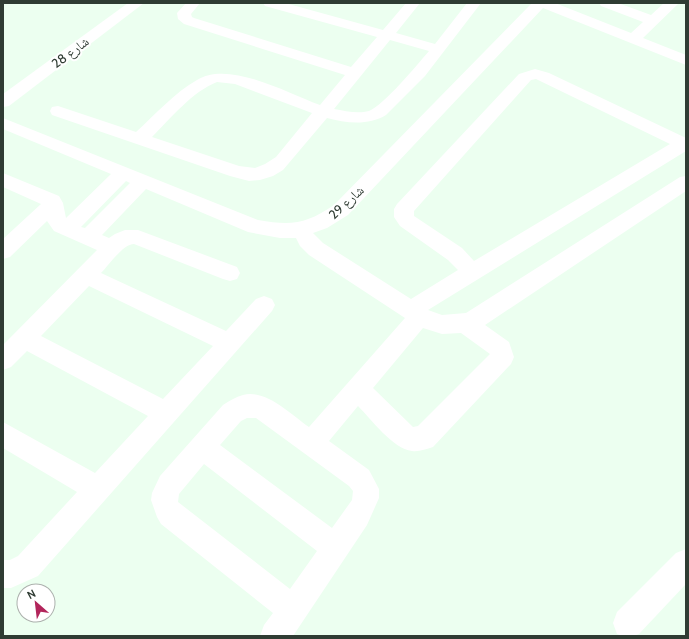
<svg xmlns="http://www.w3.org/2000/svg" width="689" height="639" viewBox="0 0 689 639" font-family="Cabin,'Noto Naskh Arabic',sans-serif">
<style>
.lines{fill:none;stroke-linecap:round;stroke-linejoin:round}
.minor{fill:#fff;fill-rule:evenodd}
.labels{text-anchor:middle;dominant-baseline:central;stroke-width:4;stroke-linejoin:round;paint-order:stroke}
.far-street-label{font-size:13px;fill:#2f3c33;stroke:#fff}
</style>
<rect width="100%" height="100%" fill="#ecfff0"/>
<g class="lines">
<g class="minor">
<polygon points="128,3 144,3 9,106 3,107 3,94"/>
<path d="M186 3H200L191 14 192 17 194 18 351 67 377 37 265 6 263 3H285L383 30 406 3H420L396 33 435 44 467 3H481L425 76 386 115C368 126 346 123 327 118L283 170 273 176 260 180 249 181 230 176 52 115 50 111 52 107 58 106 136 132C156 114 174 93 197 80 229 60 287 93 320 105L345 75 184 24 178 19 177 13ZM390 40 429 51C417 65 384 105 369 111 358 114 345 111 334 109ZM217 82 235 84 312 113 276 157 265 164 255 168 239 166 152 137C170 119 193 91 217 82Z"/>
<path d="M532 3H555L631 33 643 22 601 6 599 3H618L651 15 664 3H679L643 38 686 55V65L543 8 348 215 327 228 313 233 323 243 411 299 458 270 448 260 400 226 394 217V209L397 204 519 74 535 69 549 73 686 138V151L428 310 442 315 466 313 680 177 686 176V191L485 325 509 342 514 357 511 364 433 447C426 449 419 452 412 451 393 449 371 419 358 406L329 441 369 470 379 489V498L367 525 293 636H260L264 625 273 613 161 524 157 517 151 500 152 493 160 476 223 405C229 401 236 397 243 395 267 389 291 415 309 427L405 318 309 255 300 246 296 238H280L248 232 146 189 102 235 109 238 115 234 125 230H138L237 267 240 273 237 279 230 281 223 279 134 244C123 244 109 265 101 273L226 331 256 299 264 296 272 299 275 305 272 311 38 576 11 588H3V560H10L18 556 77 492 3 448V422L95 473 148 416 27 351 11 367 3 370V345L97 250 54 231 47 221 10 257 3 259V239L41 204 3 187V173L59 196 63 203 66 218 111 174 3 129V118L258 220C292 226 306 224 334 205ZM536 79 670 144 474 261 462 248 414 216V211L531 80ZM126 181 130 183 85 228 81 227ZM89 286 213 346 163 399 41 336ZM423 328 442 334 461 333 490 354 418 426 413 427 373 388ZM247 418H256L349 486 353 491 352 500 332 528 220 445 241 421ZM204 464 317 551 290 589 178 502 179 494Z"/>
<path d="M686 549V584L639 634C631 637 625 637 617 634L613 623 617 612 676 553Z"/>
</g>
</g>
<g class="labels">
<g class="far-street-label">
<text transform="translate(70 52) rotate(-37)">شارع 28</text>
<text transform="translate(346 202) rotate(-43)">شارع 29</text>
</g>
</g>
<rect width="689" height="639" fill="none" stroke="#2f3c33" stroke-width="8"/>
<g transform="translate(36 603) rotate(332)"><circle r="19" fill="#ffffff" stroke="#acb1ad"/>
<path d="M0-3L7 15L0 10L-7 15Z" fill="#b2255b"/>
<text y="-6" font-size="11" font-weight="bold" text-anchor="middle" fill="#2f3c33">N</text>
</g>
</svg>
